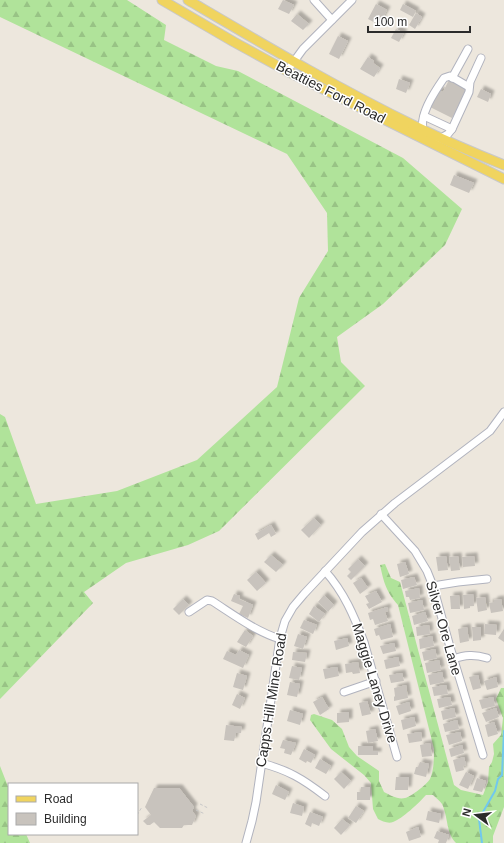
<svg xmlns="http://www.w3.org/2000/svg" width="504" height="843" viewBox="0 0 504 843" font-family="Arial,sans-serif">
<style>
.forest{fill:url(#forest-firs)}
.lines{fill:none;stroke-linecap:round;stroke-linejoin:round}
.stream{stroke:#71c8ee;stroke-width:2}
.building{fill:#c8c3bd;filter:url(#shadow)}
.minor-casing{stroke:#b1b3be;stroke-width:9}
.major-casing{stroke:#c8c8c8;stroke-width:11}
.path{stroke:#c8c8c8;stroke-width:1;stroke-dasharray:3 2;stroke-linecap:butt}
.minor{stroke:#fff;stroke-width:7}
.major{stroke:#f0d45f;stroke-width:9}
.labels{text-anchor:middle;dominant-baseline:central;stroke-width:3;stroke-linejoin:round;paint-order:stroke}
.street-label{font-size:14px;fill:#2b2b2b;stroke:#fff}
</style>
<defs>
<pattern id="forest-firs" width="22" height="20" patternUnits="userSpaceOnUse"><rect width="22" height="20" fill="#b0e39a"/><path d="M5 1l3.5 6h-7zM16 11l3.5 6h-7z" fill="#98c385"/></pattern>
<filter id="shadow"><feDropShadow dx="3.5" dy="-3.5" stdDeviation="1" flood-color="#0004"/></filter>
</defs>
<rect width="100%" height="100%" fill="#ede7dd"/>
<g class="forest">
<polygon points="0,0 127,0 166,25 164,40 216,66 238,71 403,158 462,209 445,245 383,304 337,337 341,362 365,386 219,531 188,545 126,563 84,592 93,603 0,699 0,414 5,417 36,504 117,491 197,460 277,387 299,298 328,251 327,213 287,154 0,17"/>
<path d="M385 564 391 578 400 582 454 785 461 790 483 795 488 782 489 767 492 762 494 754 493 744 501 735 503 718 496 699 501 688H504V807L493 836V843H456C446 833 448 816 442 804 440 801 436 798 433 795H426C419 803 402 819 393 822 388 824 382 821 378 819L373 809 371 783 364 775 331 749 310 720 311 715 314 714 332 720 342 729 349 747 357 756 379 771V781L384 792C390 795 398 800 405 798 411 797 427 784 430 779 434 770 434 759 434 749L398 605C386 591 384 583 380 565Z"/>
<polygon points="0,766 9,789 9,834 26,834 30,843 0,843"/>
</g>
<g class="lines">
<polyline class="stream" points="482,843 479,819 495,791 498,779 502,775 504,731"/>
</g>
<g class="building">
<polygon points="283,0 294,5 289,14 278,9"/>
<polygon points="376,4 387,10 379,25 368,19"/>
<polygon points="403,4 416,11 413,17 400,10"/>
<polygon points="416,13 422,17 415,29 409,25"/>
<polygon points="297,14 309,24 303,30 291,21"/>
<polygon points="396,29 404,33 399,42 391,38"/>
<polygon points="338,36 348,41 339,59 329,54"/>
<polygon points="368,57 374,61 373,63 380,68 374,77 360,69"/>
<polygon points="399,79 410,83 406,93 396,89"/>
<polygon points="449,80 467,89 452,118 430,107 438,90 443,92"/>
<polygon points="481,89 491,94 488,102 477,97"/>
<polygon points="454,175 474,183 469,193 450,185"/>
<polygon points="314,518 321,525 309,538 301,530"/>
<polygon points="271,525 276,534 271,537 269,533 258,540 255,534"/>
<polygon points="271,555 283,565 276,572 264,562"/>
<polygon points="446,556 448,570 438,571 436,557"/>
<polygon points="458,556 460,570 451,571 449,557"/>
<polygon points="474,556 475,566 463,567 462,557"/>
<polygon points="358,559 365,566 351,580 347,576 351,572 348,569"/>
<polygon points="405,562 409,574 400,577 397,564"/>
<polygon points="256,572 266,583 257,591 247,580"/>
<polygon points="414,577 417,585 403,589 401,580"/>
<polygon points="361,578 368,588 360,594 353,583"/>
<polygon points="419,588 420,598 410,600 409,597 406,597 405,591"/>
<polygon points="376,591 382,602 369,609 366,604 369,603 365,596"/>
<polygon points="234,594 240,596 239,599 253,605 248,618 239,614 243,606 231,601"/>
<polygon points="473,594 474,606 470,606 470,608 464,609 463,595"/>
<polygon points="324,595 334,605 328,612 318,602"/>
<polygon points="459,595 460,609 451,609 450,596"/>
<polygon points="485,597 487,610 478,612 476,598"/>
<polygon points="183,599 189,605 179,615 173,609"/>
<polygon points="501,599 503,611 491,613 489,603 494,602 494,600"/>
<polygon points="422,600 424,610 410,613 408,603"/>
<polygon points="314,606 325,614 319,622 309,614"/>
<polygon points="387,607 388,611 385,612 388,621 375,625 373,619 370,620 368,613"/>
<polygon points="425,612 428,621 414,625 412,616"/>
<polygon points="304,620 317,625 313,634 300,628"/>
<polygon points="390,624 393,637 381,640 379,635 376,636 374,629"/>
<polygon points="485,624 497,625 496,635 484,634"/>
<polygon points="429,625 430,634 417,636 416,627"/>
<polygon points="467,627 469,641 460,643 458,629"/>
<polygon points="472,627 481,627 481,640 473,641"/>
<polygon points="504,629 504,642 498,638"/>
<polygon points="245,630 253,636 246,647 237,642"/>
<polygon points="298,634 307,637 303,649 294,646"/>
<polygon points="432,636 434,646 420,649 419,639"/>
<polygon points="347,638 349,646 336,650 334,641"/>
<polygon points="394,643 396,651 383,654 380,646"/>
<polygon points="435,649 437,658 424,661 422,652"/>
<polygon points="239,650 249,655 243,668 223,659 227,651 236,655"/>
<polygon points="293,652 307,653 305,662 292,660"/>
<polygon points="398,657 400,666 386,669 384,660"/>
<polygon points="439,660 441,670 427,673 425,663"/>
<polygon points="358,662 360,673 353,674 352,672 346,673 345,664"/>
<polygon points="292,666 302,668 299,680 289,678"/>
<polygon points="337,667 339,676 325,679 323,669"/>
<polygon points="442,672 444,682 430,685 428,675"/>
<polygon points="237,673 247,676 243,690 233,687"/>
<polygon points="402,673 404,681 391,683 389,675"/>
<polygon points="478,675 481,688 473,690 469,677"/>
<polygon points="496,677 498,687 487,690 484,681"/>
<polygon points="290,682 300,684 297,697 287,695"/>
<polygon points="406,685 408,698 394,701 394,697 395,696 394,688"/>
<polygon points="446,685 448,694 434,696 432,687"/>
<polygon points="237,694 245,698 240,709 232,705"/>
<polygon points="322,697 329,709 320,715 313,702"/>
<polygon points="450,697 452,705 439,708 437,699"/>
<polygon points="493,697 495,706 482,709 479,700"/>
<polygon points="367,701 371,714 362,716 359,703"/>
<polygon points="409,702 411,711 399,715 396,706"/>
<polygon points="454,708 456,717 443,720 441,711"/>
<polygon points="496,708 499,717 486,722 482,713"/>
<polygon points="290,710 303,714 300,725 287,721"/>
<polygon points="349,712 349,722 337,723 337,713"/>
<polygon points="414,717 416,726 403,730 401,720"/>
<polygon points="457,720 459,729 445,732 443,724"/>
<polygon points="494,722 498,734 488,737 485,725"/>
<polygon points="226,725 242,727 241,733 236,733 234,741 224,740"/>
<polygon points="375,729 378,741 368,743 366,731"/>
<polygon points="421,732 422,741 409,743 407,734"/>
<polygon points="460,732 462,741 449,745 446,735"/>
<polygon points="283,740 296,743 291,755 284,753 285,749 280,748"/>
<polygon points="430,743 432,756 422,757 420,745"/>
<polygon points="462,745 464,753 451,757 449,749"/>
<polygon points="358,746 373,746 373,751 378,751 378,755 358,755"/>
<polygon points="304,749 315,755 311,763 307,761 306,763 299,759"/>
<polygon points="464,757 466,765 463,766 464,770 456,772 453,760"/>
<polygon points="320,759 331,766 326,774 315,768"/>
<polygon points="420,762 429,764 426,777 414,774 416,767 418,767"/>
<polygon points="341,772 351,781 344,789 334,779"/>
<polygon points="466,772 474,776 468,789 459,785"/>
<polygon points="396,777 409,777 408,790 395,790"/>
<polygon points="477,778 486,781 482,792 473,790"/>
<polygon points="276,785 289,792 285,800 272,794"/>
<polygon points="361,787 370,787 370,800 357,800 357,792 361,792"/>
<polygon points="154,788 179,788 194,807 192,811 196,816 192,825 184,825 182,828 160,828 154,822 150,825 147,825 143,821 151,815 145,807"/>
<polygon points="293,803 304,807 302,816 290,813"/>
<polygon points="356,806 364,811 356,823 348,818"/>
<polygon points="428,811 441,814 439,823 426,820"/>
<polygon points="310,812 323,817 319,826 312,823 311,827 305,824"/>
<polygon points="342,819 350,825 341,835 334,828"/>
<polygon points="418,827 421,837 409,841 406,832"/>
<polygon points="437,831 449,835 446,843 438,843 439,840 434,838"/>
</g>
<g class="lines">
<defs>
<g id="minor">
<polyline points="314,0 332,20"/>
<polyline points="287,71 303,49 352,0"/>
<polyline points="452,78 468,49"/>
<polyline points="424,116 452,129"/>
<path d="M424 133C417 117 435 91 444 78L450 76 469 87"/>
<polyline points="439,139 448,134 452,129 469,92 470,82 481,58"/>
<polyline points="381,514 415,551 427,571 433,586 450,647 483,755"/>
<path d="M325 571C344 592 354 616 364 642L397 757"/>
<polyline points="433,586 458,582 487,579"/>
<path d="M189 612 207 600 212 601C234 615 255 631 280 639"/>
<path d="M453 659C465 655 474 654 487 658"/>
<polyline points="344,692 376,681"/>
<path d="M261 763C288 770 303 779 325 796"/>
<polyline points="246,843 252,821 256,802 280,638 285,621 293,607 304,594 362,532 395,503 490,431 504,412"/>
</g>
<g id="major">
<polyline points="162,0 234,42 287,71 504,179"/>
<path d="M188 0C263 44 337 88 415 126 444 140 474 153 504 165"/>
</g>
</defs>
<use href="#minor" class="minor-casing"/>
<use href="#major" class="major-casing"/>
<g class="path">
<polyline points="200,804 208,808"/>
<polyline points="196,810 205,814"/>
<polyline points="137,815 142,807"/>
</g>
<use href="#minor" class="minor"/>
<use href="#major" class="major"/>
</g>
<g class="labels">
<g class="street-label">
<text transform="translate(331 92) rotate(27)">Beatties Ford Road</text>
<text transform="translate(444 628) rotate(74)">Silver Ore Lane</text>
<text transform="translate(375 683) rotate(73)">Maggie Laney Drive</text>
<text transform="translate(271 700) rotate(-81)">Capps Hill Mine Road</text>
</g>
</g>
<rect x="8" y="783" width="130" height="52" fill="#ffffff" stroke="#aaaaaa"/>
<rect x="16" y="796" width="20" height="6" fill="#f0d45f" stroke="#aaaaaa"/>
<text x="44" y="803" font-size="12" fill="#2b2b2b">Road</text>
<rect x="16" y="813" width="20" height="12" fill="#c8c3bd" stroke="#aaaaaa"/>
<text x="44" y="823" font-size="12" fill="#2b2b2b">Building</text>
<g transform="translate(476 815) rotate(285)" stroke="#ffffff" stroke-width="3" paint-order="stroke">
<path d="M0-3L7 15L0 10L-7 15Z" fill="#2b2b2b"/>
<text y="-6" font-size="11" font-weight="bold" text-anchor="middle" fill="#2b2b2b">N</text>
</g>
<path d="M368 26v6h102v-6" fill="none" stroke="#2b2b2b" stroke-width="2"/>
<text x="374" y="26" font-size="12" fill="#2b2b2b" stroke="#ffffff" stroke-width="3" paint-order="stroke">100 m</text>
</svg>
